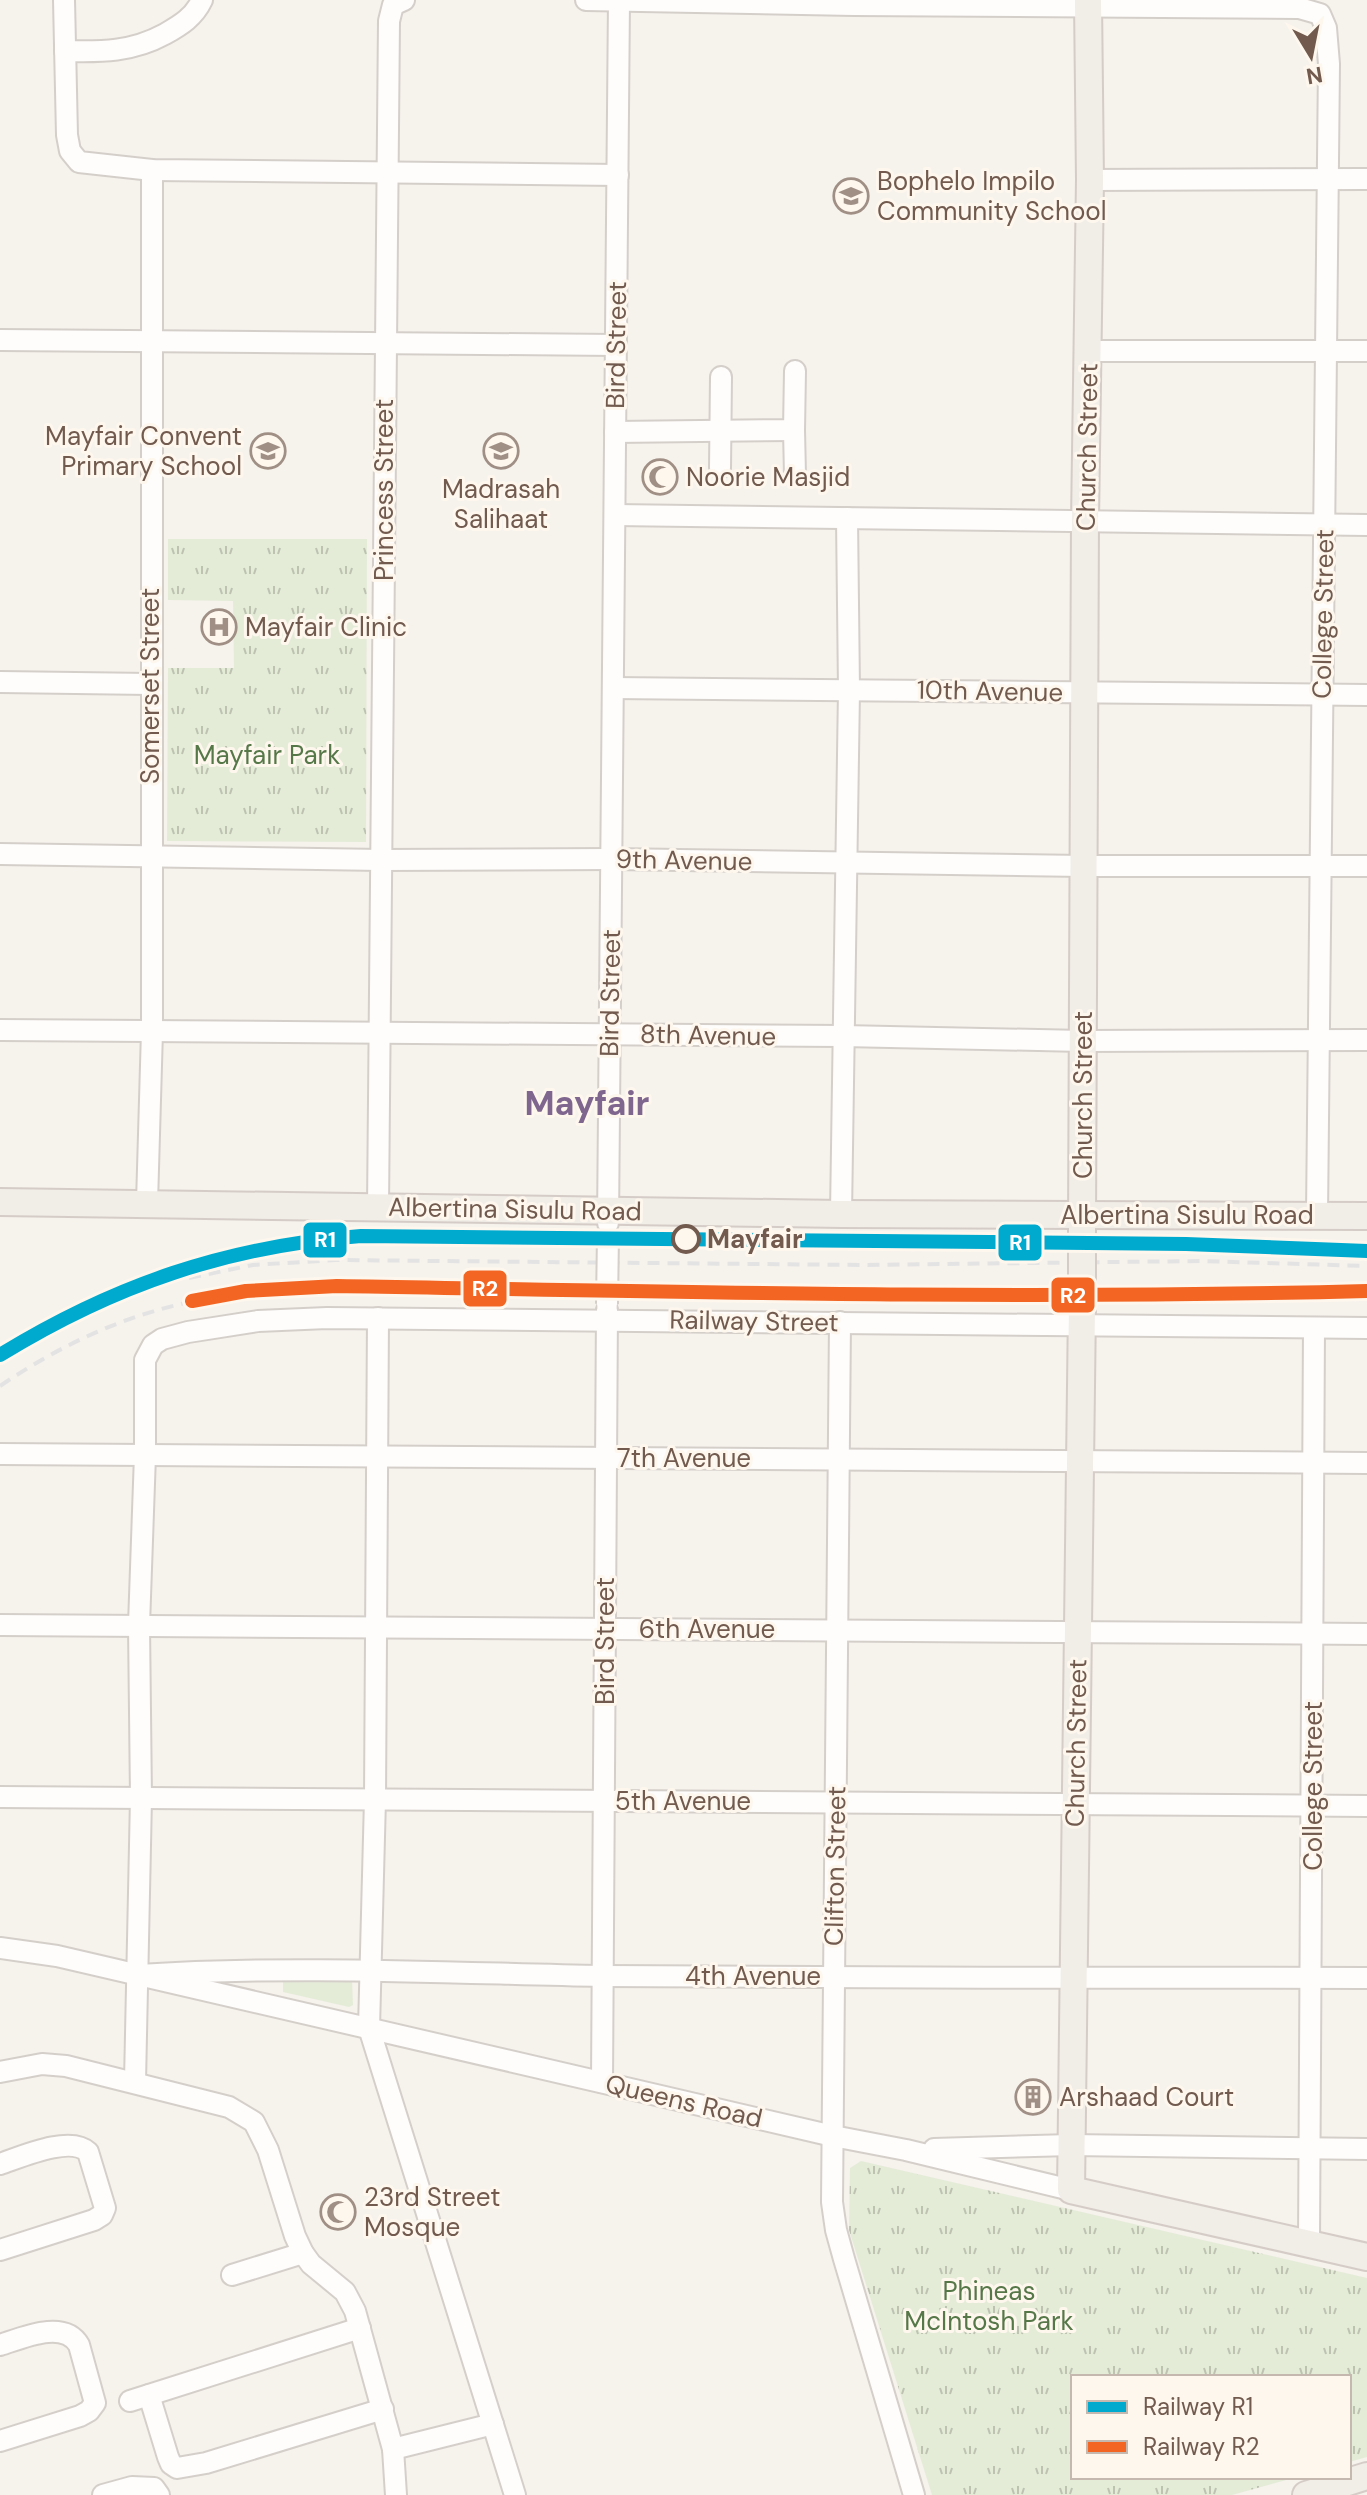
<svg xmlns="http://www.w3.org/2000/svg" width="1367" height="2495" viewBox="0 0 1367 2495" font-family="'DM Sans',sans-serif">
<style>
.green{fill:#e4ecd8}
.park{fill:url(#park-tufts)}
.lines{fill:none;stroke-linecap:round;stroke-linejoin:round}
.minor-casing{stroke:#d5cfca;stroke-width:24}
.major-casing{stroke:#d5ccc7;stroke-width:30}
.minor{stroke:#fefdfc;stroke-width:20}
.major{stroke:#f1ede7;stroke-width:26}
.rail{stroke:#e4e3e4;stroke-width:4;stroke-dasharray:12 8;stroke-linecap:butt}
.minor-bridge-casing{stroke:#d5cfca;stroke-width:24;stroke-linecap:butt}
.major-bridge-casing{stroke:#d5ccc7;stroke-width:30;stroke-linecap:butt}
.minor-bridge{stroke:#fefdfc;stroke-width:20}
.major-bridge{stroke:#f1ede7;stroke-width:26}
.rail-1-casing{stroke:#fdf7ee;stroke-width:20}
.rail-2-casing{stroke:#fdf7ee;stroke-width:20}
.rail-1{stroke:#00a9ce;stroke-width:14}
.rail-2{stroke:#f26522;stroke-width:14}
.stop-dot{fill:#fdf7ee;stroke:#725a4e;stroke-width:4}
.labels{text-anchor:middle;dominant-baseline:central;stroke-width:6;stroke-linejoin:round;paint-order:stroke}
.poi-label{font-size:26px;fill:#725a4e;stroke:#fdf7ee;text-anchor:start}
.street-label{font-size:26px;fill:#725a4e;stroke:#fdf7ee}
.park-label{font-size:26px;fill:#567748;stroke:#fdf7ee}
.stop-label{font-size:26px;font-weight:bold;fill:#725a4e;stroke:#fdf7ee;text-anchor:start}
.district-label{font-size:34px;font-weight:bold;fill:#7f668e;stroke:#fdf7ee}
.line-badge{stroke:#fdf7ee;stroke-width:3}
.badge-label{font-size:22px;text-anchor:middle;font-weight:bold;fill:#fff}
</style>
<defs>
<pattern id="park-tufts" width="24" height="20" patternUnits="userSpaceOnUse" patternTransform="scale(2)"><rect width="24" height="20" fill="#e4ecd8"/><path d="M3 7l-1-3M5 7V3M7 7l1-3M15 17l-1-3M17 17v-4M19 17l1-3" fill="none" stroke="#bdc2b1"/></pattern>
</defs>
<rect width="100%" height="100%" fill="#f6f2ec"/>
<polygon class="green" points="283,1978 352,1980 353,2005 349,2007 283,1992"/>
<g class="park">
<polygon points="168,539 367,539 366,842 167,841 168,668 234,668 233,601 168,600"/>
<polygon points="861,2161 1367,2278 1367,2457 1349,2462 1349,2377 1073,2377 1073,2477 1297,2477 1232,2495 932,2495 849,2230 850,2168"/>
</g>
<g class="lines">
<defs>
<g id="minor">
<polyline points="64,0 67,135 70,151 79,162 152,170 618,175"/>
<polyline points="586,0 854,5 1299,8 1320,14 1326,28 1329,64 1317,1215"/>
<path d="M65 51C102 52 132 52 165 34 181 25 194 17 202 0"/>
<polyline points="1090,180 1367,179"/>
<polyline points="0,340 616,345"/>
<polyline points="1088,351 1367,351"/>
<polyline points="794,430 795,475"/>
<polyline points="615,432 794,430 795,371"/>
<polyline points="720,468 721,377"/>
<polyline points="615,515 1367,525"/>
<polyline points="0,682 150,684"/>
<polyline points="613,688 1367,695"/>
<polyline points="0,854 381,860 612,859 1083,866 1367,866"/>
<polyline points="0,1030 843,1036 1083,1041 1367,1040"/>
<polyline points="147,1203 152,1031 152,170"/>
<polyline points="378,1208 389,21 393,5 404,0"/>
<polyline points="841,1214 849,690 847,518"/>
<polyline points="608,1223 619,0"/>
<polyline points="378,1318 375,1799 369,2028 515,2495"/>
<polyline points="840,1322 832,2202 836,2230 844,2259 914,2495"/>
<polyline points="0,1454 1367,1463"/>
<polyline points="0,1625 1367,1634"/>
<polyline points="0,1797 1367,1806"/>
<polyline points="0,1948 57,1956 833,2136 906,2150 1071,2190"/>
<path d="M139 1975C293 1965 447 1973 602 1976 857 1979 1112 1977 1367 1978"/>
<polyline points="0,2072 42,2064 66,2066 229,2107 254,2122 268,2150 295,2236 303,2253 311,2264 345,2292 355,2311 393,2449 396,2495"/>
<polyline points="135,2082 141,1798 139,1625 145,1455 145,1360 153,1345 162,1339 188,1332 258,1321 327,1318 1367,1328"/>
<polyline points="602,2082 607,1310"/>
<polyline points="934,2149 1071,2145 1367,2149"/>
<path d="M0 2164C21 2157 70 2135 88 2152L105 2208 102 2215 94 2220 0 2250"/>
<polyline points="1309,2244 1314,1328"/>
<polyline points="232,2275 303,2253"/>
<path d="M0 2345C22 2338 64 2319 79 2345L95 2403 89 2411 80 2416 0 2441"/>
<polyline points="149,2395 168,2457 171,2464 177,2468 206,2463 383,2409"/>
<polyline points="130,2401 360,2328"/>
<polyline points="393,2449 493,2424"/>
<polyline points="103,2495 132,2487 154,2488 159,2495"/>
</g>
<g id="major">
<polyline points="0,1202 841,1214 1367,1216"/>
<polyline points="1082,1231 1085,521 1090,180 1088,0"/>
<polyline points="1082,1306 1071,2190 1367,2257"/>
<polyline points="1306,2495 1367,2476"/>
</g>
</defs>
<use href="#minor" class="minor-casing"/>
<use href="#major" class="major-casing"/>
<use href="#minor" class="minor"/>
<use href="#major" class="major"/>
<g class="rail">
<polyline points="189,1278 253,1265 335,1260 862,1265 1200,1261 1367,1266"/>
<path d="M0 1355C114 1285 227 1246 361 1236L1186 1244 1367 1251"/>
<path d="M0 1386C111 1311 204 1290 337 1286 680 1292 1024 1300 1367 1291"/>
</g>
<defs>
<polyline id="minor-bridge" points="607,1304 608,1235"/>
<polyline id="major-bridge" points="1082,1306 1082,1231"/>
</defs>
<use href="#minor-bridge" class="minor-bridge-casing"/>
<use href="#major-bridge" class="major-bridge-casing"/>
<use href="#minor-bridge" class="minor-bridge"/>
<use href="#major-bridge" class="major-bridge"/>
<defs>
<path id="rail-1" d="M0 1355C114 1285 227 1246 361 1236L1186 1244 1367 1251"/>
<path id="rail-2" d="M192 1301 246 1291 337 1286C680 1292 1024 1300 1367 1291"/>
</defs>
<use href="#rail-1" class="rail-1-casing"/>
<use href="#rail-2" class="rail-2-casing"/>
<use href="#rail-1" class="rail-1"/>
<use href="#rail-2" class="rail-2"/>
</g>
<defs>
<symbol id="school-ring" viewBox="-11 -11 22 22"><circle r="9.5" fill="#fdf7ee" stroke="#a08f85" stroke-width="1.5"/><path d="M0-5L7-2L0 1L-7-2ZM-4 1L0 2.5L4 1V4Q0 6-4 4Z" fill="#a08f85"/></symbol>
<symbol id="mosque-ring" viewBox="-11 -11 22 22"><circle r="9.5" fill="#fdf7ee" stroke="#a08f85" stroke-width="1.5"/><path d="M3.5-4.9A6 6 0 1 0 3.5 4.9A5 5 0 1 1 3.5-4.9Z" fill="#a08f85"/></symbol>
<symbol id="hospital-ring" viewBox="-11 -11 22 22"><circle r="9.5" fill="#fdf7ee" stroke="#a08f85" stroke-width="1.5"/><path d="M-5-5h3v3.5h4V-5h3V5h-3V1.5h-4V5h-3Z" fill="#a08f85"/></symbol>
<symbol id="building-ring" viewBox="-11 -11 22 22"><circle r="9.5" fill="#fdf7ee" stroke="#a08f85" stroke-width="1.5"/><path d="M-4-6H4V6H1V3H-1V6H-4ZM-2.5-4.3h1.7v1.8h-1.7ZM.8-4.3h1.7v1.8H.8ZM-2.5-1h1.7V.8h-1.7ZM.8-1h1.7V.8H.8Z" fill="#a08f85"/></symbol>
</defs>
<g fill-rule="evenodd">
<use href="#school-ring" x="831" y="176" width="40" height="40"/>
<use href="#school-ring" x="248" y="431" width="40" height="40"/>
<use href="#school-ring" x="481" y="431" width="40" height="40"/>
<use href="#mosque-ring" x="640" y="457" width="40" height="40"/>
<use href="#hospital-ring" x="199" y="607" width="40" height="40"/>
<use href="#building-ring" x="1013" y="2077" width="40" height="40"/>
<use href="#mosque-ring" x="318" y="2192" width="40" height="40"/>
</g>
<circle class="stop-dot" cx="686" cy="1239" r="13"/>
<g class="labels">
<g class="poi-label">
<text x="877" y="181">Bophelo Impilo<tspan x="877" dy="30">Community School</tspan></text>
<text x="242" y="436" text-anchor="end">Mayfair Convent<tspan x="242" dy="30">Primary School</tspan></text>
<text x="686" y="477">Noorie Masjid</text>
<text x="501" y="489" text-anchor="middle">Madrasah<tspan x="501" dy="30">Salihaat</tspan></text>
<text x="245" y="627">Mayfair Clinic</text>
<text x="1059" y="2097">Arshaad Court</text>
<text x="364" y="2197">23rd Street<tspan x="364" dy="30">Mosque</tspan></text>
</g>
<g class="street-label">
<text transform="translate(616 345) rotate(-89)">Bird Street</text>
<text transform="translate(1087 447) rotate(-89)">Church Street</text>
<text transform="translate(384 490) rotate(-90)">Princess Street</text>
<text transform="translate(1323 614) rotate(-89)">College Street</text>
<text transform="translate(150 686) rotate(-90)">Somerset Street</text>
<text transform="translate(990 691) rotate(1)">10th Avenue</text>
<text transform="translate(684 860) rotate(1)">9th Avenue</text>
<text transform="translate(610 993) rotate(-89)">Bird Street</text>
<text transform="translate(708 1035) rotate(1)">8th Avenue</text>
<text transform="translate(1083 1095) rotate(-90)">Church Street</text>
<text transform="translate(515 1209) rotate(1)">Albertina Sisulu Road</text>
<text x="1187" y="1215">Albertina Sisulu Road</text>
<text transform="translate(754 1321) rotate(1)">Railway Street</text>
<text x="684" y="1458">7th Avenue</text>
<text x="707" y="1629">6th Avenue</text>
<text transform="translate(605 1641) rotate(-90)">Bird Street</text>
<text transform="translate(1076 1743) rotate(-89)">Church Street</text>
<text transform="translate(1313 1786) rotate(-90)">College Street</text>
<text x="683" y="1801">5th Avenue</text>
<text transform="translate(835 1866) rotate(-89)">Clifton Street</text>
<text x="753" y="1976">4th Avenue</text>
<text transform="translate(684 2101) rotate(13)">Queens Road</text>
</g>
<g class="park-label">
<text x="267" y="755">Mayfair Park</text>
<text x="989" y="2291">Phineas<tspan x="989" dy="30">McIntosh Park</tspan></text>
</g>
<g class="stop-label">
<text x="707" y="1239">Mayfair</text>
</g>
<g class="district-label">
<text x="587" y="1103">Mayfair</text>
</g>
</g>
<g class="line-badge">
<rect x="302" y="1221" width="46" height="38" rx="8" fill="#00a9ce"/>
<rect x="997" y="1223" width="46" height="39" rx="8" fill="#00a9ce"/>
<rect x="462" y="1269" width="46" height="39" rx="8" fill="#f26522"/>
<rect x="1050" y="1276" width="46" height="38" rx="8" fill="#f26522"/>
</g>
<g class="badge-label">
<text x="325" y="1247">R1</text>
<text x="1020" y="1250">R1</text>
<text x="485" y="1296">R2</text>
<text x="1073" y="1303">R2</text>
</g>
<rect x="1071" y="2375" width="280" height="104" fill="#fdf7ee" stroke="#c5b8ae" stroke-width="2"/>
<rect x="1087" y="2401" width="40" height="12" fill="#00a9ce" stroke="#c5b8ae" stroke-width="2"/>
<text x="1143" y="2415" font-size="24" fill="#725a4e">Railway R1</text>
<rect x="1087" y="2441" width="40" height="12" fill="#f26522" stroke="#c5b8ae" stroke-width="2"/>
<text x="1143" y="2455" font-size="24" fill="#725a4e">Railway R2</text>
<g transform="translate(1311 56) rotate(170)" stroke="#fdf7ee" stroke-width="6" paint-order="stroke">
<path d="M0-6L14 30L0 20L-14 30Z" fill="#725a4e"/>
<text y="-12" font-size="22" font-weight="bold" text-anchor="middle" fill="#725a4e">N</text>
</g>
</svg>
